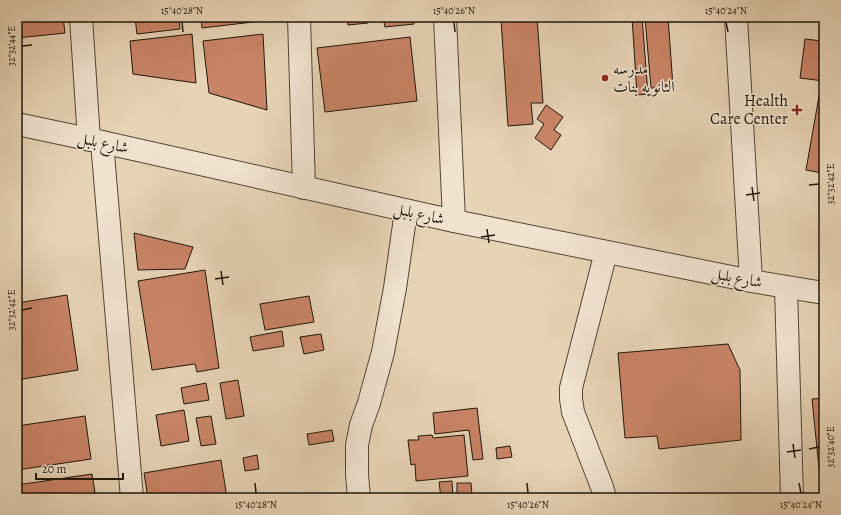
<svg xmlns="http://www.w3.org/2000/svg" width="841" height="515" viewBox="0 0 841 515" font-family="Alegreya,Amiri,serif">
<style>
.building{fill:#c98467;stroke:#201709}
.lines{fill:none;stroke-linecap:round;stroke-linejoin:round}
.minor-casing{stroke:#524634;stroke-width:24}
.minor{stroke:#efe2cf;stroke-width:22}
.ticks{fill:none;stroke:#201709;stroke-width:1.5}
.poi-dot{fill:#8f2418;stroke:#efe2cf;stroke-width:1.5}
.labels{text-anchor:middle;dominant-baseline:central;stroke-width:3;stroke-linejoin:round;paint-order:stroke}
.poi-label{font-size:16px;fill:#201709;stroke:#efe2cf;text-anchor:start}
.street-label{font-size:16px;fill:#201709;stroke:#efe2cf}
.neatline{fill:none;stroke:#201709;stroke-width:1.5}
.ticks-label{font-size:10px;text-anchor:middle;fill:#201709}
</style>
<rect width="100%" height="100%" fill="#e7d3b5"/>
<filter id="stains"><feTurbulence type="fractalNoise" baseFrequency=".005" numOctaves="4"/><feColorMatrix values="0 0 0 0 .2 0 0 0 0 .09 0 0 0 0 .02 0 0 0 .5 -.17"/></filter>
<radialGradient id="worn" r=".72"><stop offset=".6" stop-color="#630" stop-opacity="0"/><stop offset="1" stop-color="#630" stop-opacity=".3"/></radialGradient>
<g class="building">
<polygon points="17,17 63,17 65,33 17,38"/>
<polygon points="135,17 179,17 180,29 137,34"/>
<polygon points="201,17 252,17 253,22 202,28"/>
<polygon points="347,17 367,17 368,23 348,25"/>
<polygon points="383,17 413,17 414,24 385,27"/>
<polygon points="537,17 543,103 531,103 533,124 508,126 501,19"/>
<polygon points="632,17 642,17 648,94 637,95"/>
<polygon points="668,17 673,87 651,88 645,18"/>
<polygon points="824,29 824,81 800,78 805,39 822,41"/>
<polygon points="192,34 196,83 133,74 130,41"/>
<polygon points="263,34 267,110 209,93 203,41"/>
<polygon points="410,37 417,101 325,112 317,48"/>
<polygon points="819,96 824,97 824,161 822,173 806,170"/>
<polygon points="546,105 563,117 554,130 561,135 551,150 535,138 544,124 537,119"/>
<polygon points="134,233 193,247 185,269 138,270"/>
<polygon points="205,270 219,368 197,372 195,364 152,370 138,281"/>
<polygon points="67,295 78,370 17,380 17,303"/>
<polygon points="309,296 314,322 265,330 260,304"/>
<polygon points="282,331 284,346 253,351 250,337"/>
<polygon points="321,334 324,350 304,354 300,337"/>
<polygon points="728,344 740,370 741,440 659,449 657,436 625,438 618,353"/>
<polygon points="238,380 244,416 226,419 220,383"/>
<polygon points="206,383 209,400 184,404 181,388"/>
<polygon points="824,398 824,498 822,498 812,399"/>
<polygon points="477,408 483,459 473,460 469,430 435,434 433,413"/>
<polygon points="184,410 189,441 161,446 156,415"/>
<polygon points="85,416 91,459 17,470 17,426"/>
<polygon points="211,416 216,444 201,446 196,418"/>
<polygon points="332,430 334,441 309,445 307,434"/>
<polygon points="432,435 433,438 464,435 468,476 416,481 415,464 411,465 408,440 419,440 418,436"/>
<polygon points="510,446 512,457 497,459 496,448"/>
<polygon points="257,455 259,469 245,471 243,458"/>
<polygon points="221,460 227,498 148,498 144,473"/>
<polygon points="92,474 96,498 17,498 17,485"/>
<polygon points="452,481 453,498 441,498 439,482"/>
<polygon points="457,483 471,483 472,495 457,496"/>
<polygon points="724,493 724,498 680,498"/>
</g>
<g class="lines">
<defs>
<g id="minor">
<polyline points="81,17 89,140"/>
<polyline points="299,17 304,188"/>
<polyline points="445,17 454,221"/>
<polyline points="736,17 751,281"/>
<polyline points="17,124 102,142 454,221 751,281 824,293"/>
<polyline points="102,142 132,498"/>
<polyline points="786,288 792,498"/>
<polyline points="359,498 357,475 357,445 361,425 369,403 383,352 395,288 406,211"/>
<polyline points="605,498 602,487 573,412 571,399 571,388 606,252"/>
</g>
</defs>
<use href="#minor" class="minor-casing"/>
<use href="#minor" class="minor"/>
</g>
<path class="ticks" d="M182 22 183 32M454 22 455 32M726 22 728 32M22 46 32 45M809 185 819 184M752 187 754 201M746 195 760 193M487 229 489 243M481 237 495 235M221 271 223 285M215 279 229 277M22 310 32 308M793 444 795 458M809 449 819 447M787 452 801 450M255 483 256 493M527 483 528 493M799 483 801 493"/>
<g class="poi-dot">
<circle cx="605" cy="78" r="4"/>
<path d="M795 104h4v4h4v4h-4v4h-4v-4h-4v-4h4z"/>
</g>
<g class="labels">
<g class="poi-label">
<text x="613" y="69">مدرسه<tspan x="613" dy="18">الثانويه بنات</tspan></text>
<text x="788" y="101" text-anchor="end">Health<tspan x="788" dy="18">Care Center</tspan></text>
</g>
<g class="street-label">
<text transform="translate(103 143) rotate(12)">شارع بلبل</text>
<text transform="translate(419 214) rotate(13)">شارع بلبل</text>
<text transform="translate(737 278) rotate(11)">شارع بلبل</text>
</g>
</g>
<rect width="841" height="515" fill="none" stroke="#e7d3b5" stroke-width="44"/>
<path d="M36 473v6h87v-6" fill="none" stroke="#201709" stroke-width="2"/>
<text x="42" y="473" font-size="12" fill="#201709" stroke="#efe2cf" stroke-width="3" paint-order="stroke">20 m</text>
<rect x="22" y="22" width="797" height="471" class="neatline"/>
<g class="ticks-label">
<text x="182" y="14">15°40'28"N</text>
<text x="454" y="14">15°40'26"N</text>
<text x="726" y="14">15°40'24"N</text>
<text transform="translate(11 46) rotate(-90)" y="4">32°32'44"E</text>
<text transform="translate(830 184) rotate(-90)" y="4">32°32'42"E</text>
<text transform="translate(11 310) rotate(-90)" y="4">32°32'42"E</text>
<text transform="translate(830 447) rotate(-90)" y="4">32°32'40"E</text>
<text x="256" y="508">15°40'28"N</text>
<text x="528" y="508">15°40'26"N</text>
<text x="801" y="508">15°40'24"N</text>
</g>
<rect width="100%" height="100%" filter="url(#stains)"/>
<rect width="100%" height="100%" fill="url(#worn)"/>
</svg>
